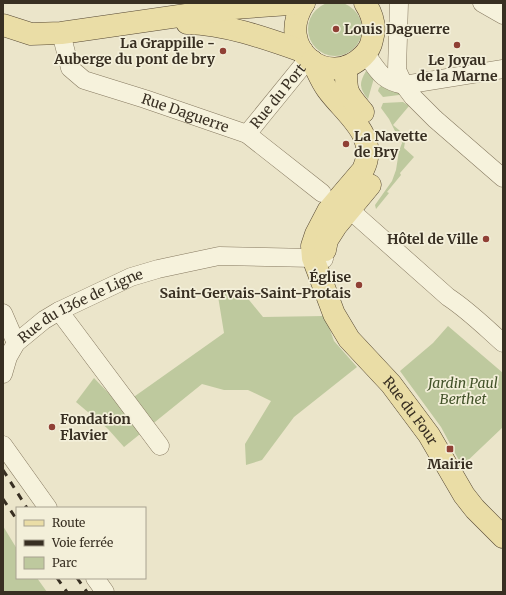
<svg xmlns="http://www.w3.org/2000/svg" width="506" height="595" viewBox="0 0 506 595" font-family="Merriweather,serif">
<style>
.green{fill:#bec99e}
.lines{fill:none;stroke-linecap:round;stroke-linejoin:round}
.minor-casing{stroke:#867960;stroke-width:19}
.major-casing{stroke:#554733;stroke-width:23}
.minor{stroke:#f6f2dc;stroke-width:18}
.major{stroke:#eadda6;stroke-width:22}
.rail{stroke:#382f22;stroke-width:3;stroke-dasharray:7 7;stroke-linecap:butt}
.poi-dot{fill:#904035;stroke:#f3efd9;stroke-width:1.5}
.labels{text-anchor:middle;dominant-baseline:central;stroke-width:3.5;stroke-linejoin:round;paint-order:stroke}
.poi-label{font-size:14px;font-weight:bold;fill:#382f22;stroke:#f3efd9;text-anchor:start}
.street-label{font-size:14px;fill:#382f22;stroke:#f3efd9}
.park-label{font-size:14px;font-style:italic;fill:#43532a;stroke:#f3efd9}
</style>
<rect width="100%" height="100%" fill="#ebe5ca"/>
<g class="green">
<circle cx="335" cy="29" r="27"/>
<path d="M366 71 374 78 368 99C359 88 359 83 366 71Z"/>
<polygon points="382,85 407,94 383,97 378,91 379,88"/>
<polygon points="403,102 409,106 393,125 406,136 404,148 414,157 400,173 401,175 387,192 389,193 376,209 375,205 392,181 396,170 399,151 402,143 400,136 395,131 389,119 381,108 383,103"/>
<polygon points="217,290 245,295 263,317 325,316 334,341 357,367 294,417 262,460 246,465 245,444 271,401 248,390 224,390 202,384 124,447 108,429 76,402 94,378 121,406 224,333"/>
<polygon points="448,326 503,373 503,427 462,466 441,427 400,371 433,343"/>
<polygon points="3,526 17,549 17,578 37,578 47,592 3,592"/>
</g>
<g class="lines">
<defs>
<g id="minor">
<polyline points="399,3 397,70 404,85 413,97 435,119 503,178"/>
<polyline points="482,3 503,15"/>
<path id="s1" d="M61 33 70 68 84 80 145 99 247 134 322 193"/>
<path d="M365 53C378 70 381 81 404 85L503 69"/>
<path id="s2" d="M247 134 308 59"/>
<path d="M350 210 448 297C468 310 485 327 503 343"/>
<polyline points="59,311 160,446"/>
<polyline points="3,313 16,343"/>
<path id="s3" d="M3 374 8 357 16 343 44 320 59 311 131 277 158 269 219 256 313 258 324 259"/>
<polyline points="3,445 48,508"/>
<polyline points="95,578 105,592"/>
</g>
<g id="major">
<path d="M304 3C274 49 329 90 363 56 367 52 371 46 372 40 376 27 373 15 365 3"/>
<path d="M187 23C226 24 265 38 302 51"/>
<polyline points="3,25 31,34 61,33 234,8 304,3"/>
<path id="s4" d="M312 61C317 70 321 81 327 89 345 114 380 136 363 170L328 211 316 234 312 246 313 258 334 314 349 339 391 384 429 435 464 495 475 509 503 537"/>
<path d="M346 67C346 93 346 92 363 112"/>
<polyline points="325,250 327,240 336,226 370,185"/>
</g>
</defs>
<use href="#minor" class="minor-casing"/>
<use href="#major" class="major-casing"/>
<use href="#minor" class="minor"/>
<use href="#major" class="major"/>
<g class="rail">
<polyline points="3,470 27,508"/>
<polyline points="3,499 17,520"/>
<polyline points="57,578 67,592"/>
<polyline points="77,578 87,592"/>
</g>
</g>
<g class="poi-dot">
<circle cx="336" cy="29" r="4"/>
<circle cx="457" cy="45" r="4"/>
<circle cx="223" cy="51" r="4"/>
<circle cx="346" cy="144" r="4"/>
<circle cx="486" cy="239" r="4"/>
<circle cx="359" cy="285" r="4"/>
<circle cx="52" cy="427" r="4"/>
<rect x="446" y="445" width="8" height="8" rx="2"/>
</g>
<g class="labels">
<g class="poi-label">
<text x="344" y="29">Louis Daguerre</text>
<text x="215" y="43" text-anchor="end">La Grappille -<tspan x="215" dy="16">Auberge du pont de bry</tspan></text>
<text x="457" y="60" text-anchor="middle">Le Joyau<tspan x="457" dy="16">de la Marne</tspan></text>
<text x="354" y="136">La Navette<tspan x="354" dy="16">de Bry</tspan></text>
<text x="478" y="239" text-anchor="end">Hôtel de Ville</text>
<text x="351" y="277" text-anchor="end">Église<tspan x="351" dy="16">Saint-Gervais-Saint-Protais</tspan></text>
<text x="60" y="419">Fondation<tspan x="60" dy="16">Flavier</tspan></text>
<text x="450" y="464" text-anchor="middle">Mairie</text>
</g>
<g class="street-label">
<text stroke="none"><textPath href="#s2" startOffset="49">Rue du Port</textPath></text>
<text stroke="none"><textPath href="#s1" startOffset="161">Rue Daguerre</textPath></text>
<text stroke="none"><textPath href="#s3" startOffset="109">Rue du 136e de Ligne</textPath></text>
<text stroke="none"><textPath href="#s4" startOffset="415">Rue du Four</textPath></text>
</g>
<g class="park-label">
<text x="463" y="383">Jardin Paul<tspan x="463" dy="16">Berthet</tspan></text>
</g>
</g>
<rect width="506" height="595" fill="none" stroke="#382f22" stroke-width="8"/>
<rect x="16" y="507" width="130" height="72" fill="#f3efd9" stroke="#a8a290"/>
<rect x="24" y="520" width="20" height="6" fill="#eadda6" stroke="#a8a290"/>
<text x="52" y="527" font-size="12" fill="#382f22">Route</text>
<rect x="24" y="540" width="20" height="6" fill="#382f22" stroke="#a8a290"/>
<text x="52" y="547" font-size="12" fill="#382f22">Voie ferrée</text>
<rect x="24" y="557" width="20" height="12" fill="#bec99e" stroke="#a8a290"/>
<text x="52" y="567" font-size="12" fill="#382f22">Parc</text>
</svg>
